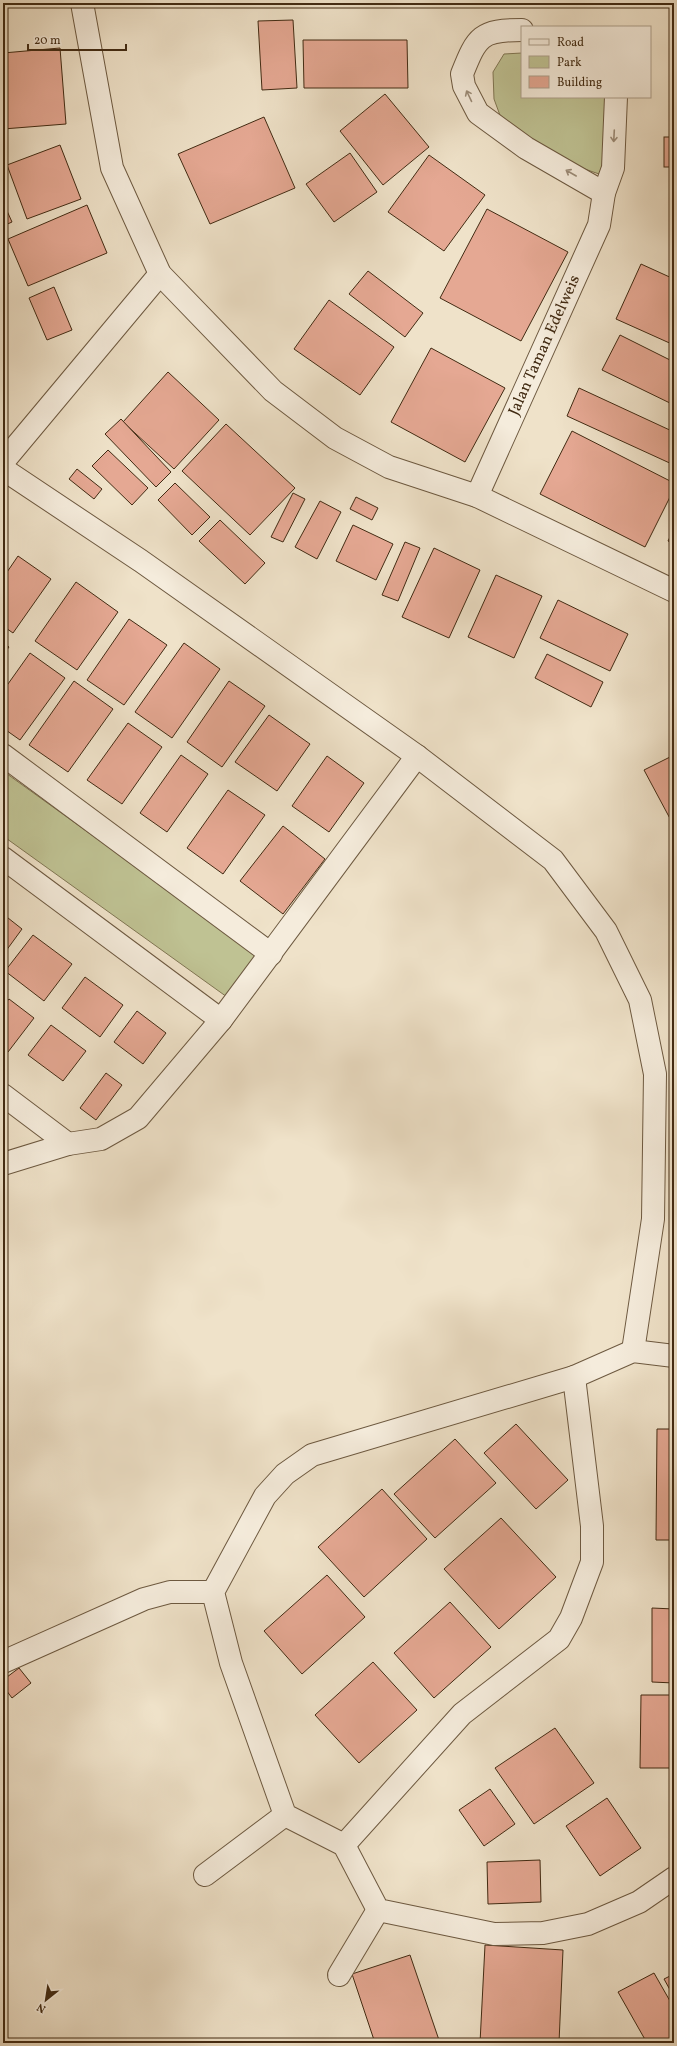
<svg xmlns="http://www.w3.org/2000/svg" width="677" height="2046" viewBox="0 0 677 2046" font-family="Vollkorn,serif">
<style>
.green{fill:#bfc293;stroke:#807653}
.building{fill:#e5a893;stroke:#422b13}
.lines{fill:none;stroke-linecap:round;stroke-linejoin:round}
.minor-casing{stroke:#6d5940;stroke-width:24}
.minor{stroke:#f5ecdc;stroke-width:22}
.oneway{stroke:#9c8c78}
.labels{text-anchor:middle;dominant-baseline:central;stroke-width:4;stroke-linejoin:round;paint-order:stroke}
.street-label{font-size:16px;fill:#422b13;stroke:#f5ecdc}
</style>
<rect width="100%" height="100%" fill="#efe2c9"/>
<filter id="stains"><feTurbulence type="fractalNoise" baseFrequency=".005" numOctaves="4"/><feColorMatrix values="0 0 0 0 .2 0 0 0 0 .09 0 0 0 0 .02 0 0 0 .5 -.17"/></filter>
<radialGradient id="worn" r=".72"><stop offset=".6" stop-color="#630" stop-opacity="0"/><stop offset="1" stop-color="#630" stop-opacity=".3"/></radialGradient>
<g class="green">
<polygon points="522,53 522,97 610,97 602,175 576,166 541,150 501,118 494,99 493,72 504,54"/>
<polygon points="3,771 257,954 227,997 3,836"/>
</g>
<g class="building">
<polygon points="293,20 297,88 262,90 258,21"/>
<polygon points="303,40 407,40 408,88 304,88"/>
<polygon points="60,48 66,124 3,129 3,53"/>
<polygon points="385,94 429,147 383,185 340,131"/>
<polygon points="264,117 295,188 210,224 178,154"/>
<rect x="664" y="137" width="10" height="30"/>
<polygon points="60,145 81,199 27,219 7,165"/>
<polygon points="350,153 377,192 334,222 306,184"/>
<polygon points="429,155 485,195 444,251 388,212"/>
<polygon points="3,202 12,222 3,226"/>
<polygon points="87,205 107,253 28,286 8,239"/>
<polygon points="487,209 568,252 521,341 440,298"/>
<polygon points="641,264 674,279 674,345 616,319"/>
<polygon points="368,271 423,313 405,337 349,294"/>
<polygon points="54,287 72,330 47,340 29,298"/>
<polygon points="329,300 394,347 360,395 294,349"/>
<polygon points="620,335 674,362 674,405 602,370"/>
<polygon points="431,348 505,388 465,462 391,422"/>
<polygon points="168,372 219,420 174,469 123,422"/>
<polygon points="579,388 674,432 674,465 567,416"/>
<polygon points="121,419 171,472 156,487 105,434"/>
<polygon points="226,424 295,488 250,535 182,471"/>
<polygon points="572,431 674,483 674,489 645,547 540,494"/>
<polygon points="108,450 148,488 132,505 92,466"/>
<polygon points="77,469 102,489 94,499 69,479"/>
<polygon points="175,483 210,517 192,535 158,500"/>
<polygon points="293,493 305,499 283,542 271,537"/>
<polygon points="356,497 378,508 372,520 350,509"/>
<polygon points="320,501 341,512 317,559 295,547"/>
<polygon points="220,520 265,563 245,584 199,541"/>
<polygon points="353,525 393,544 376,580 336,561"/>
<polygon points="674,529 674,544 668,541"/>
<polygon points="405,542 420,548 398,601 382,595"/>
<polygon points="434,548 480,570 449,638 402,617"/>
<polygon points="18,556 51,579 13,633 3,626 3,578"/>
<polygon points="496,575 542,596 514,658 468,637"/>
<polygon points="76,582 118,612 77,670 35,641"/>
<polygon points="558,600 628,634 610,671 540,638"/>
<polygon points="129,619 167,645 124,705 87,680"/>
<polygon points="3,642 9,647 3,655"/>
<polygon points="184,643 220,669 172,738 135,712"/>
<polygon points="30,653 65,678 20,740 3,728 3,691"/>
<polygon points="547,654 603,682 591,707 535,678"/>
<polygon points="74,681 113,709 68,772 29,745"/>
<polygon points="229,681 265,706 222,767 187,742"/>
<polygon points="269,715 310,744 277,791 235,762"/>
<polygon points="128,723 162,747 122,804 87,780"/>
<polygon points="181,755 208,774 167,832 140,813"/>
<polygon points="674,755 674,826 644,770"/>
<polygon points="327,756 364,783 329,832 292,806"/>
<polygon points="228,790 265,815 223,874 187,848"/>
<polygon points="283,826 325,859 283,914 240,881"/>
<polygon points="3,914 22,929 3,955"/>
<polygon points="33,935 72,964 44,1001 5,971"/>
<polygon points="85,977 123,1005 100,1037 62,1008"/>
<polygon points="9,999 34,1018 8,1052 3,1048 3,1006"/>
<polygon points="137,1011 166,1033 143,1064 114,1042"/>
<polygon points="51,1025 86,1051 63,1081 28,1055"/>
<polygon points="106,1073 122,1085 96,1120 80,1108"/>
<polygon points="516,1424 568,1480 536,1509 484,1453"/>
<polygon points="657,1429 674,1429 674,1540 656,1540"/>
<polygon points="455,1439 496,1483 435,1538 394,1494"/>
<polygon points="382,1489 427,1539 364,1597 318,1547"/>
<polygon points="501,1518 556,1577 499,1629 444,1569"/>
<polygon points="327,1575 365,1617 302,1674 264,1631"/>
<polygon points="450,1602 491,1647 434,1698 394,1653"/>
<polygon points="652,1608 674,1609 674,1683 652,1682"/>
<polygon points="373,1662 417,1710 359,1763 315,1715"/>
<polygon points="19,1668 31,1683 12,1698 3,1686 3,1680"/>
<polygon points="641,1695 674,1695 674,1768 640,1768"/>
<polygon points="555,1728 594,1783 534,1824 495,1768"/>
<polygon points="490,1789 515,1824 484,1846 459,1810"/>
<polygon points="607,1798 641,1848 600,1876 566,1826"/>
<polygon points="540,1860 541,1902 488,1904 487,1862"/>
<polygon points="485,1945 563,1950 559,2043 480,2043"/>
<polygon points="410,1955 440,2043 375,2043 352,1974"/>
<polygon points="654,1973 674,2008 674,2043 647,2043 618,1992"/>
<polygon points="674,1974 674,1997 664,1979"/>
</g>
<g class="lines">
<defs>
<g id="minor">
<polyline points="82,3 112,168 160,274 273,391 335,438 389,467 477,496 674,591"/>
<path d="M522 30C481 30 477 36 462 74L464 86 478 113 526 148 604 193"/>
<polyline points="3,462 160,274"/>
<polyline points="3,469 141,561 417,756 553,860 606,931 640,1000 655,1074 653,1219 633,1351"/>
<path id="s1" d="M477 496 599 225 604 193 613 168 616 97"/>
<polyline points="3,755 271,954"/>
<polyline points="3,858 221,1020"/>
<polyline points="3,1095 68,1144"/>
<polyline points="3,1164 68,1144 101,1139 138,1118 221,1020 417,756"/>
<polyline points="674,1356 633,1351 574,1377 312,1455 285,1474 265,1496 213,1592 231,1663 285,1815 344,1845 378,1910 494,1934 543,1933 588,1924 639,1902 674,1878"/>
<polyline points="3,1662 144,1599 170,1592 213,1592"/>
<polyline points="344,1845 462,1714 559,1639 571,1618 592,1562 592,1526 574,1377"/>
<polyline points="205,1875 285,1815"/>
<polyline points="339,1975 378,1910"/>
</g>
</defs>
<use href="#minor" class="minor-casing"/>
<use href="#minor" class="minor"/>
</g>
<defs><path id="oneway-shaft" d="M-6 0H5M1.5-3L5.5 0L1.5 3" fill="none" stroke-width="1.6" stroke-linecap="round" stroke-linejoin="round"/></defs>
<g class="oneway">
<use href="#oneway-shaft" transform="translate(469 96) rotate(-115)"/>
<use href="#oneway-shaft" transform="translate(614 136) rotate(93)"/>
<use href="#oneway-shaft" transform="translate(571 173) rotate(-150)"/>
</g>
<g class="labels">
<g class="street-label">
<text stroke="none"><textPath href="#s1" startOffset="165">Jalan Taman Edelweis</textPath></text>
</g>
</g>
<rect width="677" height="2046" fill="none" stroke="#efe2c9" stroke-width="16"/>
<rect x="4" y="4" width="669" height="2038" fill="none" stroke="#422b13" stroke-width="2"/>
<rect x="8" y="8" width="661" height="2030" fill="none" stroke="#422b13"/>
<rect x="521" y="26" width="130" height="72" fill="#f5ecdc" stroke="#ad9f8c"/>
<rect x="529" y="39" width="20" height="6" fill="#f5ecdc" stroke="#ad9f8c"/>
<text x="557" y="46" font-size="12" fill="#422b13">Road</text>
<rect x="529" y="56" width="20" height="12" fill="#bfc293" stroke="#ad9f8c"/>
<text x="557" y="66" font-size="12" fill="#422b13">Park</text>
<rect x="529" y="76" width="20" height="12" fill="#e5a893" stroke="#ad9f8c"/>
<text x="557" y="86" font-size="12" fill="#422b13">Building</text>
<g transform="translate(46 2000) rotate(210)" stroke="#f5ecdc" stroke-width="3" paint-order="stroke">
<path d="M0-3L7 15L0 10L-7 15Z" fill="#422b13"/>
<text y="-6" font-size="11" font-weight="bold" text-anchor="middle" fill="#422b13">N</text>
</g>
<path d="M28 44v6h98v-6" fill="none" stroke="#422b13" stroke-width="2"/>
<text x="34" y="44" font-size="12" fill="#422b13" stroke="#f5ecdc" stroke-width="3" paint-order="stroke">20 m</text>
<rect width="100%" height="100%" filter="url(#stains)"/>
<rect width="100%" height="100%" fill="url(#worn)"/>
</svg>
